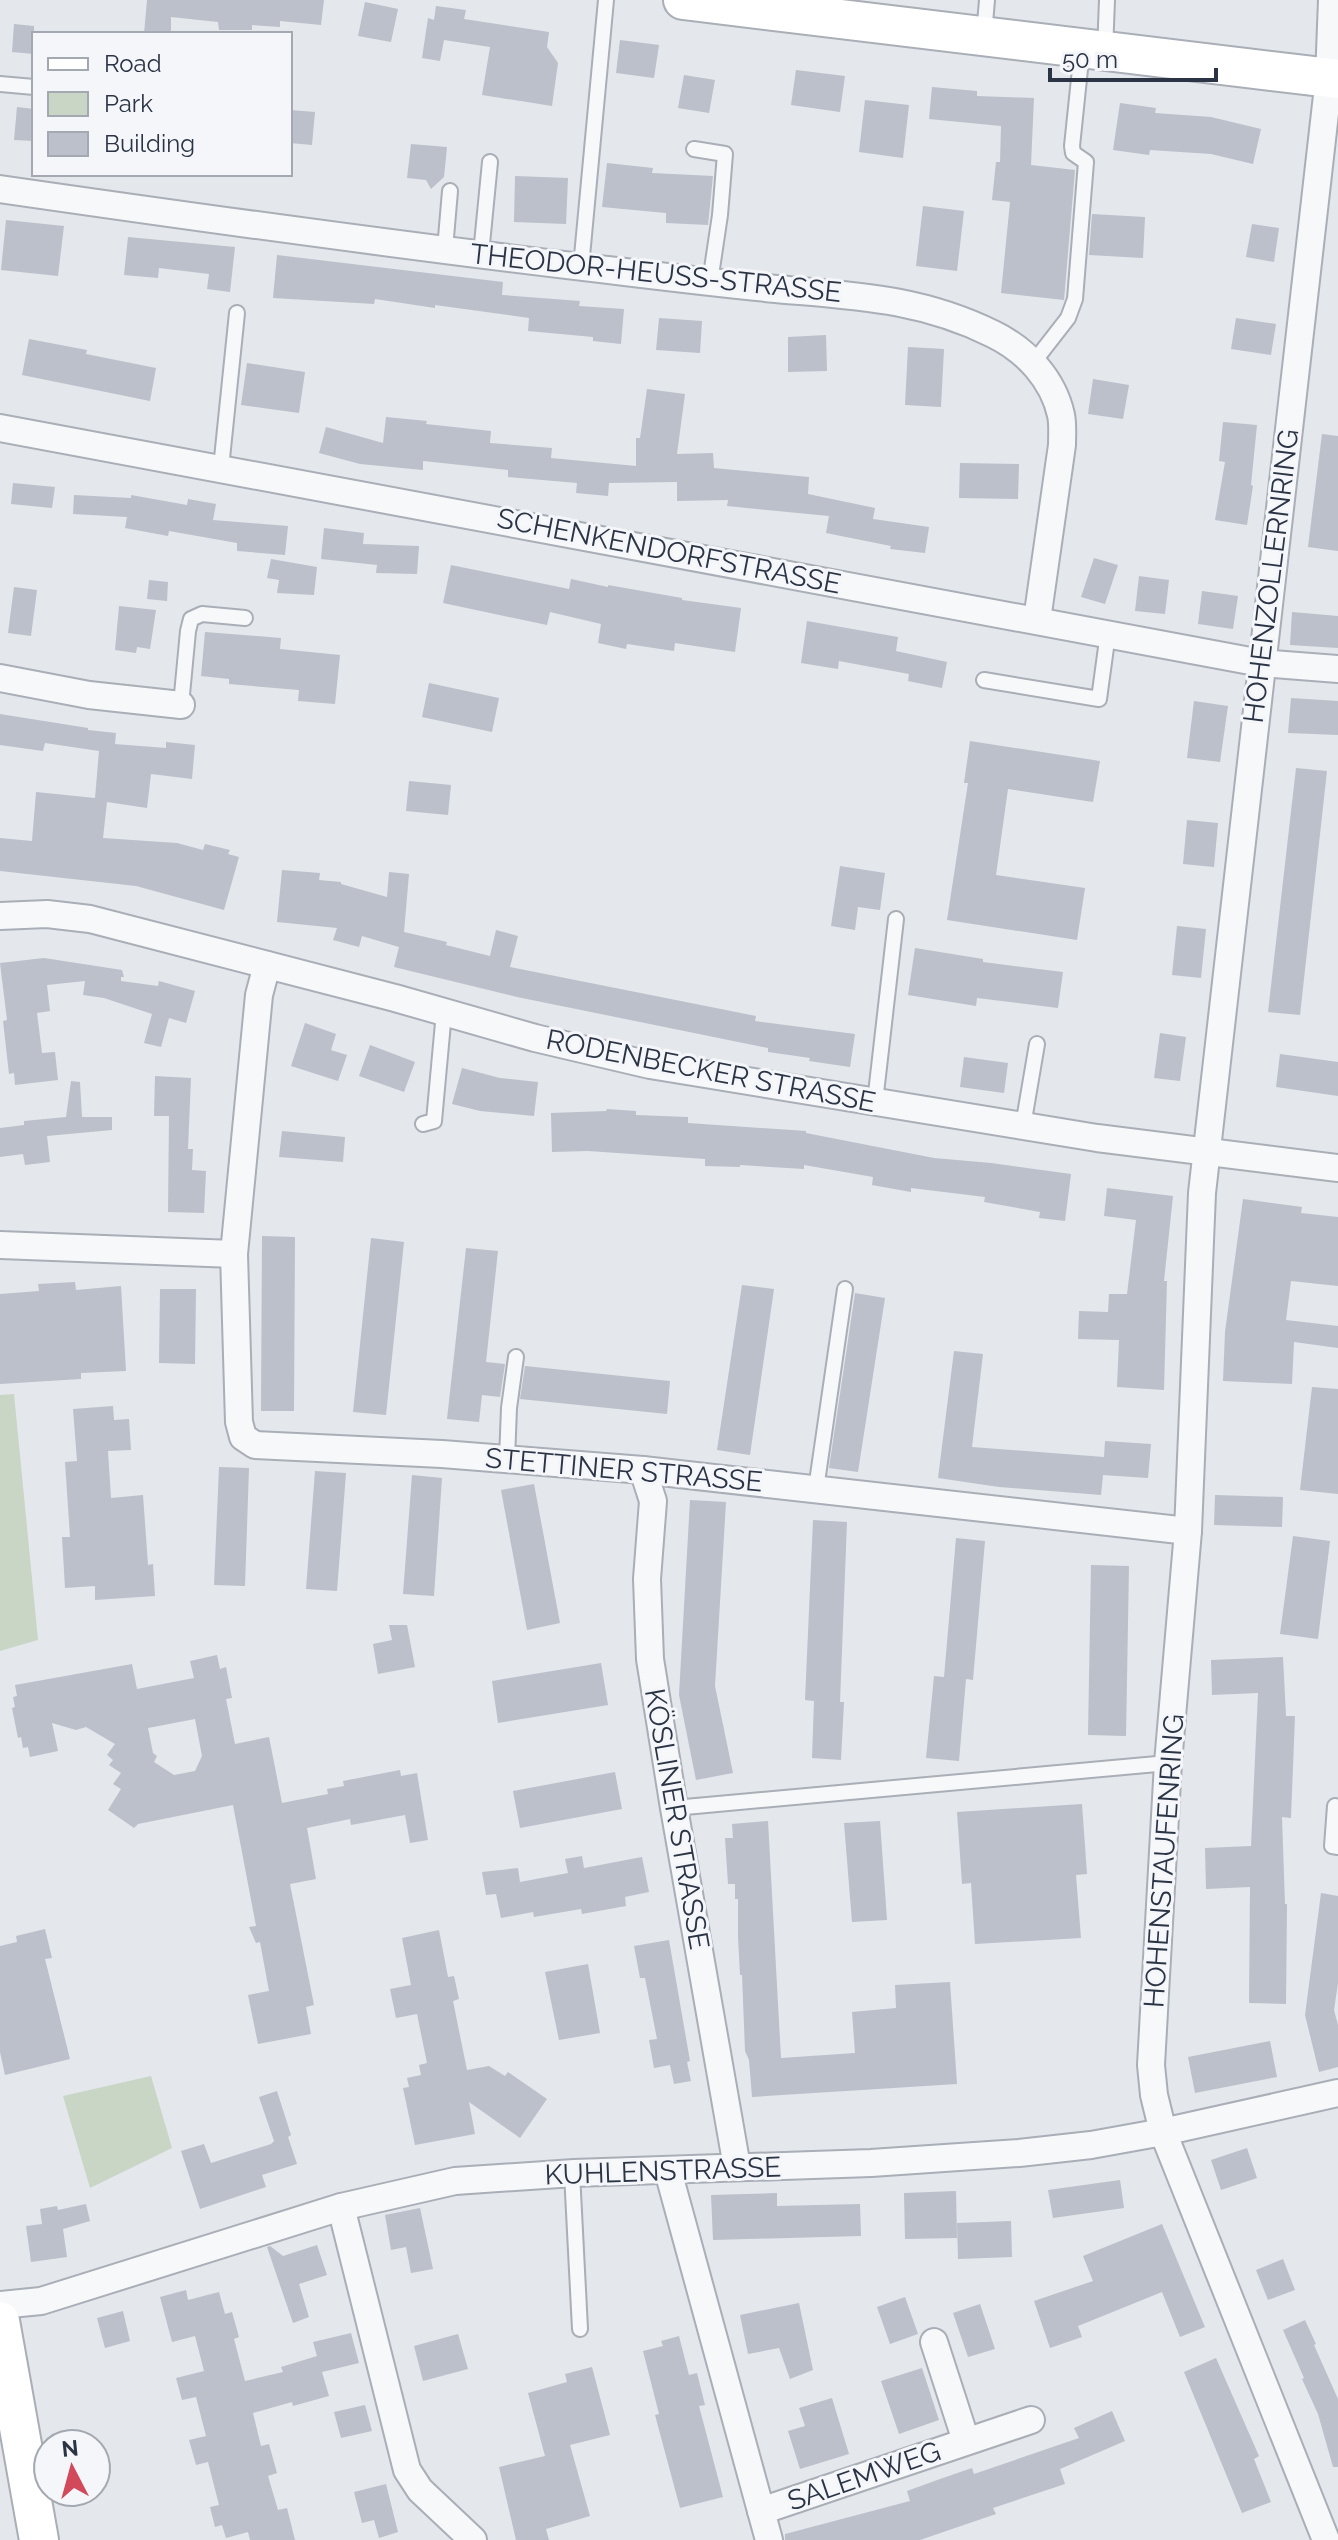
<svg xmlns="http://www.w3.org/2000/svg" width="1338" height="2540" viewBox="0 0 1338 2540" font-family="Raleway,sans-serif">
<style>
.green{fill:#c9d6c5}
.building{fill:#bbc0ca;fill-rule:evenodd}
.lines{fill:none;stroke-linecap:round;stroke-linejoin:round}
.lane-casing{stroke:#a9aeb7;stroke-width:18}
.street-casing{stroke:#a9aeb7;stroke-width:30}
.secondary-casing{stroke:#a9aeb7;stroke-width:42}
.lane{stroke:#f7f8fa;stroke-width:14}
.street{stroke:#f7f8fa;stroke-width:26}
.secondary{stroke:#fff;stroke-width:38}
.labels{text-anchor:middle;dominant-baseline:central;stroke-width:6;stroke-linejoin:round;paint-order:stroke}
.street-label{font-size:28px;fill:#2b3445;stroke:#f4f6f9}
</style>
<rect width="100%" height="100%" fill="#e4e7ec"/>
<g class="green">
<polygon points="14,1394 38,1640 0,1651 0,1395"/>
<polygon points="151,2076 172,2148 90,2188 63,2096"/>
</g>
<g class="building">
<polygon points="147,0 324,0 321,25 280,21 280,27 252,25 252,30 219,30 218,22 171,17 171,34 144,34"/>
<polygon points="365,2 398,9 391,42 358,36"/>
<polygon points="436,6 466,10 464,19 549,32 547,47 558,63 552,106 482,95 490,47 444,40 440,61 422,58 428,18 434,20"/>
<polygon points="14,24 34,26 34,54 12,52"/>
<polygon points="620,40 659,45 654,78 616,73"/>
<polygon points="796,70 845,76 840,112 791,105"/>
<polygon points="684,75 715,80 709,113 678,108"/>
<polygon points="932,87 977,91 977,96 1034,98 1031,165 1075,170 1064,300 1001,293 1010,202 992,200 996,162 1000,162 1001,126 929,119"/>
<polygon points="865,100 909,105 903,158 859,152"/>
<polygon points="1120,103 1156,108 1155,113 1211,117 1261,129 1253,164 1211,154 1150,150 1149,155 1113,150"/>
<polygon points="17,107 34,109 34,141 14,140"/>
<polygon points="290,110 315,112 312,145 290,143"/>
<polygon points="411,144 447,147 444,177 431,189 426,180 407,178"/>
<polygon points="607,163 653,168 652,173 713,176 708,225 666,223 666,213 602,207"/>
<polygon points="515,176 568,178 566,224 514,222"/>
<polygon points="923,206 964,211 957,271 916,266"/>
<polygon points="1092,214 1145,217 1143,258 1089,255"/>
<polygon points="6,220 64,226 58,276 1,270"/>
<polygon points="1252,224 1279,228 1274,262 1246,257"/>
<polygon points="128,237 235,247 230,292 207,289 209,274 159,268 158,278 124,275"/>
<polygon points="277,255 503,282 502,295 580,301 579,306 624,309 621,344 593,341 593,337 528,331 529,318 435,305 435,308 375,299 374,304 273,298"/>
<polygon points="659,318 702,321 700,353 656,350"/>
<polygon points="1236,318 1276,324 1271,355 1231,349"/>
<polygon points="826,335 827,371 788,372 788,337"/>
<polygon points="29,339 87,350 86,354 156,368 150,401 22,375"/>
<polygon points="908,347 944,349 941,407 905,405"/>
<polygon points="247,363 305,372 299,413 241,405"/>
<polygon points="1093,379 1129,385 1123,419 1088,414"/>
<polygon points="647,389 685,394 677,454 713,453 714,468 809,477 808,494 875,508 873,519 929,527 925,553 890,549 891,546 826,533 829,516 727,506 728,500 677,501 677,482 609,483 608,496 576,493 577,483 508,477 508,470 423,461 423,470 360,464 319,453 326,427 383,443 386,417 427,421 426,424 491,431 490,443 552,448 551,458 636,466 636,438 640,438"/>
<polygon points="1223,422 1257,425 1251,485 1253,486 1247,525 1215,520 1225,462 1219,461"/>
<polygon points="1322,434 1338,436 1338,551 1308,547"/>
<polygon points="960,463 1019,464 1018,499 959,498"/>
<polygon points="13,483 55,487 52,508 11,504"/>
<polygon points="74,495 131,498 131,495 187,505 188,499 216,504 213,520 288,526 285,555 237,551 237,543 169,531 168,536 125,528 127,517 73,514"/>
<polygon points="324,528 364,533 363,544 419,546 417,574 376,573 377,565 321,559"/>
<polygon points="1094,558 1118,565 1105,604 1081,597"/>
<polygon points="271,559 317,567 314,595 277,593 279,580 267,578"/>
<polygon points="451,565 569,589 571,579 608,587 608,585 682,598 682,600 741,608 735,652 675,643 674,651 627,644 626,649 598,643 601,624 550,612 547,625 443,603"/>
<polygon points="1139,576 1169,580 1165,614 1135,611"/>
<polygon points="149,580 168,582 167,601 147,599"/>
<polygon points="14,587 37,590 31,636 8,633"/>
<polygon points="1202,591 1238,596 1233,629 1198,624"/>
<polygon points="119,606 156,610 150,649 137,647 136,653 115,650"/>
<polygon points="1292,612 1338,616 1338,648 1290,645"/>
<polygon points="807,621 898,637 896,651 947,662 942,688 908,681 909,674 839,661 838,669 801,663"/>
<polygon points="205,632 281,638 280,649 340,655 335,704 298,701 299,690 229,684 229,679 201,676"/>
<polygon points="429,683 499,698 492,732 422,717"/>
<polygon points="1291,698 1338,701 1338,735 1288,733"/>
<polygon points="1194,701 1228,706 1220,762 1187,758"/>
<polygon points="0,714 88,728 88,730 116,733 115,744 166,748 166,742 195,745 192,779 151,774 147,808 107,802 103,838 177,843 203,850 205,844 230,850 228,854 239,857 224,910 136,886 0,871 0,838 32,841 36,792 95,798 99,751 45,743 43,751 0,745"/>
<polygon points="970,741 1100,761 1093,802 1008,789 996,875 1085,888 1077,940 947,920 968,783 964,783"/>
<polygon points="1296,768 1327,771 1300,1015 1268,1012"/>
<polygon points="409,781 451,785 448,815 406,811"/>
<polygon points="1187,820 1218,823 1214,867 1183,864"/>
<polygon points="840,866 885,873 880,910 858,907 855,930 831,926"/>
<polygon points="282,870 320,873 319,880 341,882 341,884 387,897 389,872 409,874 404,932 447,942 446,945 490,956 496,930 518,936 510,967 756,1016 755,1021 855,1034 850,1067 809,1061 810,1058 768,1052 768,1048 517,997 394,967 399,947 362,936 359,947 333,940 337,928 277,922"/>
<polygon points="1177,926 1206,929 1201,978 1172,975"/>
<polygon points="915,948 983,959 983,962 1063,972 1058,1008 977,998 976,1006 908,995"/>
<polygon points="44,958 122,970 124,977 121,977 121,981 158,986 159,981 195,991 186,1023 169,1018 161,1047 144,1043 152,1014 104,998 83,995 85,981 47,985 50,1011 37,1013 42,1053 55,1052 58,1080 15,1085 14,1073 9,1074 3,1021 7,1020 0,963"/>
<polygon points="305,1023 336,1034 331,1050 347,1055 338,1081 291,1066"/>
<polygon points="1160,1033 1186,1037 1180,1081 1154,1078"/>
<polygon points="370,1045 415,1062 404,1092 359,1076"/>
<polygon points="1280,1054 1338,1062 1338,1096 1276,1087"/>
<polygon points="964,1057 1008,1063 1004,1093 960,1087"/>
<polygon points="462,1068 500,1078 538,1082 534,1116 480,1111 452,1104"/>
<polygon points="155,1076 191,1078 188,1149 193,1149 192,1170 206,1171 204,1213 168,1212 169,1116 154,1116"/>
<polygon points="71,1081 80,1082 82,1117 112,1117 112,1130 47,1136 50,1162 25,1165 23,1154 0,1157 0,1128 24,1125 24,1121 66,1117"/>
<polygon points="607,1109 636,1111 636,1115 688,1117 688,1123 806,1131 806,1133 934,1158 991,1163 1071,1174 1065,1221 1039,1218 1040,1212 984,1202 985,1197 911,1188 911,1192 872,1185 873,1177 804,1165 804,1169 740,1165 740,1167 705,1166 705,1159 588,1151 552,1152 551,1113 606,1111"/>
<polygon points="282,1131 345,1137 343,1162 279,1157"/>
<polygon points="1107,1188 1173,1196 1164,1281 1167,1281 1164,1390 1117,1387 1119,1340 1078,1339 1079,1311 1108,1312 1109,1294 1127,1294 1136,1220 1104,1216"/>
<polygon points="1243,1199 1302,1207 1301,1213 1338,1217 1338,1286 1291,1281 1286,1320 1338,1326 1338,1348 1294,1342 1292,1384 1223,1381 1225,1332"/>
<polygon points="262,1236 295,1237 294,1411 261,1411"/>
<polygon points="371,1238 404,1242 386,1415 353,1412"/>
<polygon points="466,1248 498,1251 486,1362 505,1364 500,1397 482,1395 479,1422 447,1419"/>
<polygon points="75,1282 76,1290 121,1286 126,1371 81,1373 81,1379 0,1384 0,1294 39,1291 38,1284"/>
<polygon points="742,1285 774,1289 750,1455 717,1450"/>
<polygon points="160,1289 196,1289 195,1364 159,1363"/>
<polygon points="855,1293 885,1298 858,1472 829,1468"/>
<polygon points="954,1351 983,1354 972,1447 1104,1457 1105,1441 1151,1444 1148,1478 1103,1475 1101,1495 999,1487 938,1478"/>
<polygon points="525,1366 670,1381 667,1414 520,1399"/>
<polygon points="1312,1387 1338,1389 1338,1494 1300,1490"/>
<polygon points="113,1406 114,1420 129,1419 131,1450 108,1451 111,1498 143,1495 148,1565 153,1564 155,1596 95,1600 95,1586 65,1588 62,1537 70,1537 65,1462 77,1461 73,1409"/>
<polygon points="219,1467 249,1468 245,1586 214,1585"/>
<polygon points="315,1471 346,1473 337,1591 306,1589"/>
<polygon points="412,1475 442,1478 434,1596 403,1594"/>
<polygon points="534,1484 560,1623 527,1630 501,1490"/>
<polygon points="1215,1495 1283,1497 1282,1527 1214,1525"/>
<polygon points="690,1500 726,1502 715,1686 733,1773 696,1780 679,1695"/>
<polygon points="813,1520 847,1522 840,1702 844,1702 841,1760 812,1758 814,1701 805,1700"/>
<polygon points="1293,1536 1330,1541 1318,1639 1280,1634"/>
<polygon points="956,1538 985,1541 973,1680 966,1679 959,1761 926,1758 934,1676 944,1677"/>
<polygon points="1091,1565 1129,1566 1126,1736 1088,1735"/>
<polygon points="389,1625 407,1625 415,1667 378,1674 373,1644 392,1640"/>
<path d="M217 1655 220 1669 226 1667 232 1698 226 1699 235 1744 269 1737 282 1803 328 1794 327 1789 344 1786 343 1781 400 1770 401 1776 417 1773 428 1840 410 1843 405 1815 351 1825 350 1819 307 1828 316 1879 290 1884 314 2005 306 2007 311 2034 258 2044 248 1995 269 1991 260 1942 256 1943 249 1927 256 1926 233 1805 138 1824 134 1828 108 1810 121 1789 113 1784 121 1773 109 1765 113 1760 107 1755 115 1744 86 1727 76 1730 52 1723 58 1751 30 1757 28 1747 23 1748 21 1737 18 1738 12 1708 15 1707 13 1697 17 1696 15 1685 132 1664 137 1689 194 1678 190 1661ZM195 1719 202 1756 195 1771 174 1775 154 1762 157 1756 153 1753 148 1728Z"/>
<polygon points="1283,1657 1286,1716 1295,1716 1291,1818 1282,1817 1285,1904 1287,1904 1286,2004 1249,2003 1250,1887 1206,1889 1205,1848 1251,1846 1258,1693 1212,1695 1211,1660"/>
<polygon points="601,1663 608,1705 498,1723 492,1681"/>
<polygon points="615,1772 622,1809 520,1828 513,1791"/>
<polygon points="1082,1804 1087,1874 1076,1875 1081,1938 975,1944 971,1883 962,1884 957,1812"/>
<polygon points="768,1821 781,2058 855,2053 852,2012 896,2008 895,1985 950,1982 957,2084 752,2097 749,2060 745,2051 742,1975 740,1975 738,1937 738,1899 735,1899 735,1884 728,1884 725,1838 733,1838 732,1824"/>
<polygon points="880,1821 887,1920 852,1922 844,1823"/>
<polygon points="582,1856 584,1868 642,1857 649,1892 625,1897 626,1906 582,1914 581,1909 534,1917 533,1912 501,1918 496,1894 486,1895 482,1872 518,1868 520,1882 568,1873 565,1859"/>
<polygon points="1321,1893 1338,1896 1338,1983 1334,2010 1338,2025 1338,2067 1319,2072 1305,2015"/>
<polygon points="45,1929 52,1958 45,1959 70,2059 5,2075 0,2052 0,1946 17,1942 16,1936"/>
<polygon points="439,1930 448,1977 454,1976 459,1999 453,2001 467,2070 489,2066 505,2076 508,2072 547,2099 520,2138 469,2102 475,2134 415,2145 403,2088 409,2087 407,2078 421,2075 419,2065 427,2063 417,2014 396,2018 390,1989 411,1985 402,1938"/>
<polygon points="669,1940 690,2061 687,2062 691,2081 674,2084 670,2065 654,2068 649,2040 657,2039 645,1978 640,1978 634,1946"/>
<polygon points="588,1964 600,2033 559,2040 545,1972"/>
<polygon points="1270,2041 1277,2077 1195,2093 1188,2057"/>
<polygon points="277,2091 291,2135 288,2137 297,2164 262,2175 266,2187 200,2209 181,2151 204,2144 211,2163 271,2144 274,2141 259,2097"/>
<polygon points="1247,2148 1257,2178 1221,2190 1211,2160"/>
<polygon points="1120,2180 1124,2208 1053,2218 1048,2190"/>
<polygon points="956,2191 957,2238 905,2239 904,2193"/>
<polygon points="777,2193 777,2206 860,2204 861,2236 713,2240 711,2195"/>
<polygon points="86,2204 90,2221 63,2229 67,2257 31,2262 26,2226 42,2224 40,2209 57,2206 58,2210"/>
<polygon points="420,2208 433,2269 411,2273 406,2247 391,2250 385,2215"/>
<polygon points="1011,2221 1012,2257 958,2259 957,2223"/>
<polygon points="1162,2224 1205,2327 1180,2337 1162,2292 1078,2326 1082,2337 1050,2348 1034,2301 1093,2281 1083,2256"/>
<polygon points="317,2245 327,2275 299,2284 309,2317 293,2323 267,2247 270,2246 283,2256"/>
<polygon points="1283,2259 1295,2290 1268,2300 1256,2270"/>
<polygon points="186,2290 188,2300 219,2292 225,2314 232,2312 239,2337 234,2339 245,2381 283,2372 281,2367 317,2356 313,2342 351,2333 359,2363 322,2372 329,2396 293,2406 292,2402 253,2413 261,2446 269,2444 277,2473 268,2476 278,2510 287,2508 295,2540 250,2540 248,2532 226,2538 222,2525 215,2527 210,2507 219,2505 208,2462 196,2465 189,2440 206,2436 196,2397 182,2400 176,2378 204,2371 195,2336 172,2342 160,2297"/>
<polygon points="905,2297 918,2334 890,2344 877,2307"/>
<polygon points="799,2303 813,2370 790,2379 779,2348 748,2354 740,2315"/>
<polygon points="980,2304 995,2349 968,2357 953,2313"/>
<polygon points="123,2311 130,2341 105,2348 97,2318"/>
<polygon points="1305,2320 1316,2344 1314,2345 1338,2399 1338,2467 1333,2467 1318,2414 1302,2379 1304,2378 1283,2330"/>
<polygon points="458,2334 468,2369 423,2381 414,2346"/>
<polygon points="679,2336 689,2375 697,2373 705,2405 699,2406 723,2497 680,2508 655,2415 659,2414 643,2351 663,2346 661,2341"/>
<polygon points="1216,2358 1259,2456 1254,2459 1271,2502 1242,2513 1184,2372"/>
<polygon points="592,2367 610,2435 570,2445 590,2516 546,2529 549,2540 516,2540 499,2467 545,2456 528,2393 567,2382 565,2374"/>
<polygon points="922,2368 939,2420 899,2434 881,2381"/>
<polygon points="832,2398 849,2454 800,2469 788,2431 805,2426 799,2408"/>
<polygon points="365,2405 372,2431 341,2438 334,2412"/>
<polygon points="1112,2411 1125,2441 1060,2469 1065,2484 993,2508 996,2514 920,2540 785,2540 785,2534 910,2501 907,2491 940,2479 972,2468 974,2474 1079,2438 1074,2428"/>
<polygon points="386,2484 398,2532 379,2538 374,2520 362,2523 354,2492"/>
</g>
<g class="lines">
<defs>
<g id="lane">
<polyline points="984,35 987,0"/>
<polyline points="1105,51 1107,0"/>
<polyline points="0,84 34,87"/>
<polyline points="694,149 725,154 720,215 710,282"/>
<polyline points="445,249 450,191"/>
<polyline points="481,254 490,162"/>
<polyline points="581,267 606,0"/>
<polyline points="1033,363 1068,318 1075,299 1086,162 1073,153 1072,146 1082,50"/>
<polyline points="221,468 237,313"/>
<polyline points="984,680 1099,699 1108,633"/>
<polyline points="181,705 188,631 191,619 202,614 245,618"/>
<polyline points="875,1102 896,919"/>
<polyline points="423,1124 434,1121 444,1012"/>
<polyline points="1023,1126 1037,1044"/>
<polyline points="507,1459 509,1408 516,1357"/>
<polyline points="816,1489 845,1289"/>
<polyline points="1335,1806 1332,1846 1338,1847"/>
<polyline points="674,1808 1168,1763"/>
<polyline points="572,2173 580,2329"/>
</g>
<g id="street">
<path d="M0 189C208 219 416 248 625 272 675 278 725 284 776 289 855 296 920 298 993 334 1026 350 1053 379 1061 415 1063 424 1062 435 1062 445L1037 620"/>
<polyline points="0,428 1261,663 1338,669"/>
<polyline points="0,678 89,695 181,705"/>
<polyline points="0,916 47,914 90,919 395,998 535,1038 650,1065 1097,1138 1338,1168"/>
<polyline points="267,965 259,995 234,1254 239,1422 243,1437 255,1445 442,1454 643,1470 1188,1531"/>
<polyline points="0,1245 234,1254"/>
<polyline points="643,1470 653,1501 647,1579 650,1659 674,1808 737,2167"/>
<polyline points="668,2171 769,2540"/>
<polyline points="341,2207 407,2470 420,2490 473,2540"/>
<polyline points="0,2305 41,2301 341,2207 455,2181 574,2173 871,2163 1019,2153 1091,2145 1163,2132 1338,2093"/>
<polyline points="934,2342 966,2441"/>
<polyline points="761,2511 1031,2420"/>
<polyline points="1326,2540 1163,2132 1154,2095 1151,2065 1168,1763 1188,1531 1202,1193 1329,78 1332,0"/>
</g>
<g id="secondary">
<polyline points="683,0 1338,79"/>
<polyline points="0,2321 39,2540"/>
</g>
</defs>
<use href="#lane" class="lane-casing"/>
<use href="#street" class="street-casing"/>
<use href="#secondary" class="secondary-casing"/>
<use href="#lane" class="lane"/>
<use href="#street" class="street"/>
<use href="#secondary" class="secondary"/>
</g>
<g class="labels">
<g class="street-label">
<text transform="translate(656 273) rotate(6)">THEODOR-HEUSS-STRASSE</text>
<text transform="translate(669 551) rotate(11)">SCHENKENDORFSTRASSE</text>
<text transform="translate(1271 576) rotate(-83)">HOHENZOLLERNRING</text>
<text transform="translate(711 1071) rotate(11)">RODENBECKER STRASSE</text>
<text transform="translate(624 1470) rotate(5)">STETTINER STRASSE</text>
<text transform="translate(677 1819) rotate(80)">KÖSLINER STRASSE</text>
<text transform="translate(1164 1861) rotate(-86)">HOHENSTAUFENRING</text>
<text transform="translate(663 2171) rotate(-2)">KUHLENSTRASSE</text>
<text transform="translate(864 2476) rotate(-19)">SALEMWEG</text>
</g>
</g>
<rect x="32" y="32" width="260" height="144" fill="#f4f6f9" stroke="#a4a8b1" stroke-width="2"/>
<rect x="48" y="58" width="40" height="12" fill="#ffffff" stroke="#a4a8b1" stroke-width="2"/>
<text x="104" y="72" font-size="24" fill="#2b3445">Road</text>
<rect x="48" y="92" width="40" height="24" fill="#c9d6c5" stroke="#a4a8b1" stroke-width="2"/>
<text x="104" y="112" font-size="24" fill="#2b3445">Park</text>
<rect x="48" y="132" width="40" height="24" fill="#bbc0ca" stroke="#a4a8b1" stroke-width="2"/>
<text x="104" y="152" font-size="24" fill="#2b3445">Building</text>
<g transform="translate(72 2468) rotate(354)"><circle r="38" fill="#f4f6f9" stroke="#a4a8b1" stroke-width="2"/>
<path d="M0-6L14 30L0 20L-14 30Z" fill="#d1495b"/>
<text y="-12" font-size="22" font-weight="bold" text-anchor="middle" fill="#2b3445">N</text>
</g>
<path d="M1050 68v12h166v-12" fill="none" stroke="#2b3445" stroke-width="4"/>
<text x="1062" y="68" font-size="24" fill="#2b3445" stroke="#f4f6f9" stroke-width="6" paint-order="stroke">50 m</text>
</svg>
